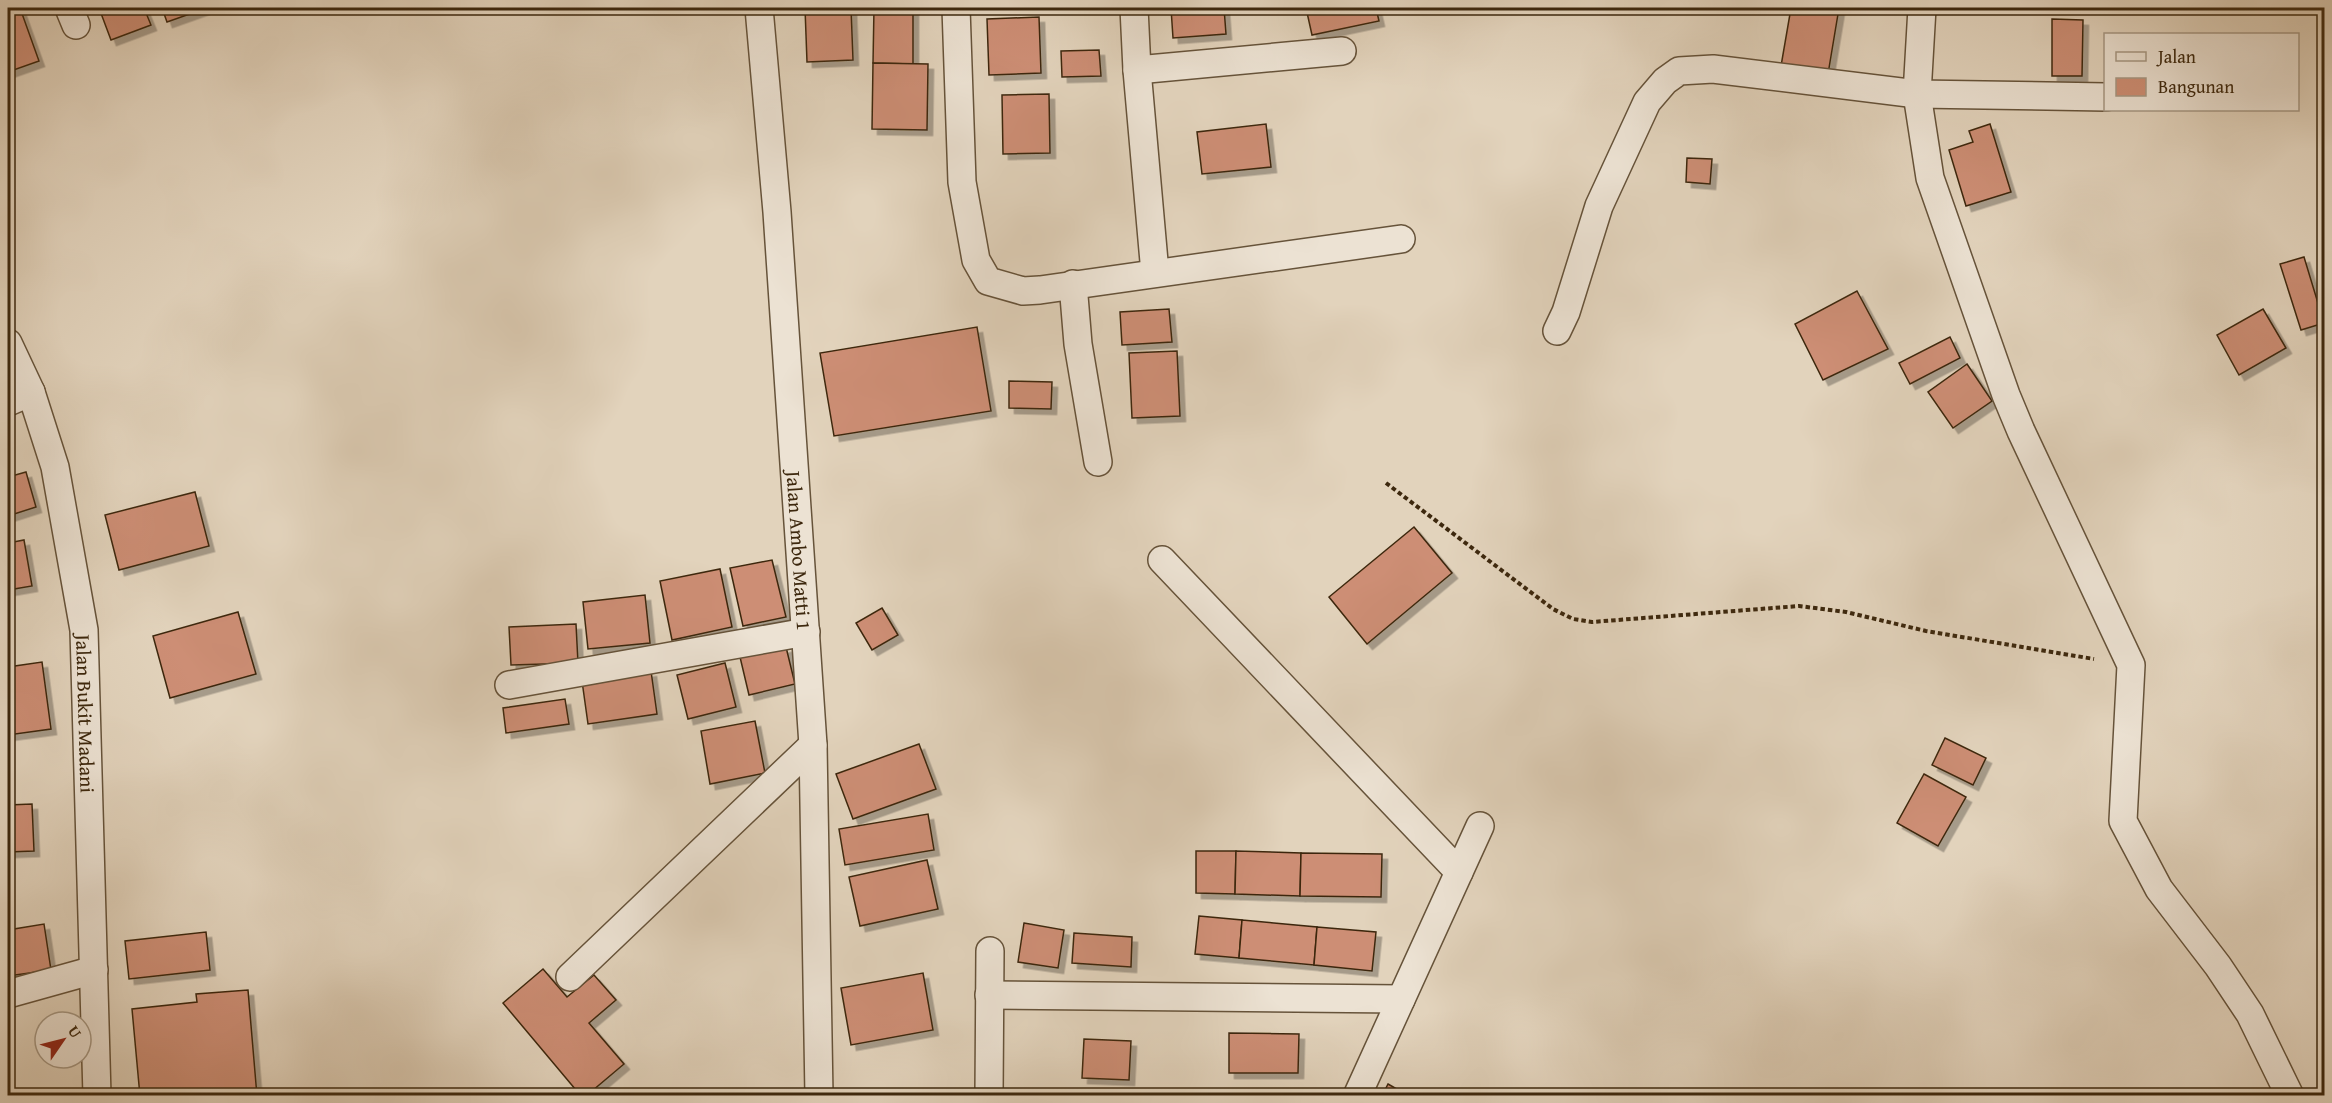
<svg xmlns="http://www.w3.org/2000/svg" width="2332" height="1103" viewBox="0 0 2332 1103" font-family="'Gentium Book Plus',serif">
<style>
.building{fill:#cd8e74;stroke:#3d280e;stroke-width:1.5;filter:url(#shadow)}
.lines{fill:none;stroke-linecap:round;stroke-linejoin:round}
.minor-casing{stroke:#66533a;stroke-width:30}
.path{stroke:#3d280e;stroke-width:4;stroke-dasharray:4.5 3;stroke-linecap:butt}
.minor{stroke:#ece2d3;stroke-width:27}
.labels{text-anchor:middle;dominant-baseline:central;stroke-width:4.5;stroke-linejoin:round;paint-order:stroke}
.street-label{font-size:20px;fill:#3d280e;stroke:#ece2d3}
</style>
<defs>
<filter id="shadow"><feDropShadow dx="5.5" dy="5.5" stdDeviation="0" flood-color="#0004"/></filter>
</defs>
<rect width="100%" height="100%" fill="#e2d3bc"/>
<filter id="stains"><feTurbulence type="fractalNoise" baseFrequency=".00333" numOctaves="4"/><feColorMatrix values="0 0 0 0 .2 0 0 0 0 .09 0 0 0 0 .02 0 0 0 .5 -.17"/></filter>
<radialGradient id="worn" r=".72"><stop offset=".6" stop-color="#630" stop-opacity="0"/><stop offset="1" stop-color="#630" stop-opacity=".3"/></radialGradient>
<g class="building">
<polygon points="8,8 20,8 39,61 8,72"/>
<polygon points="99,8 144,8 151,25 111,40"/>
<polygon points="162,8 203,8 204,9 167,22"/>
<polygon points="805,8 851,8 853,60 807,62"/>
<polygon points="874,8 913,8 913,64 873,63"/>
<polygon points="1171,8 1224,8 1226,34 1173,38"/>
<polygon points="1306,8 1376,8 1379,21 1312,35"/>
<polygon points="1791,8 1839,8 1828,74 1781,66"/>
<polygon points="1039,17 1041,73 989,75 987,19"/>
<polygon points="2052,19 2083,20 2082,76 2052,76"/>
<polygon points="1099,50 1101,76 1062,77 1061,51"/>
<polygon points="873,63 928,64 927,130 872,129"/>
<polygon points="1049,94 1050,153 1003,154 1002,95"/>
<polygon points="1266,124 1271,167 1202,174 1197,132"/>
<polygon points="1990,124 2011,192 1966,206 1949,150 1973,142 1969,131"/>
<polygon points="1687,158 1712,159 1710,184 1686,182"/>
<polygon points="2304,257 2324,323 2301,330 2280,264"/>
<polygon points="1857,291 1888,349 1823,380 1795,324"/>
<polygon points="1169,309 1172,342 1122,345 1120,312"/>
<polygon points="2263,309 2286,348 2239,375 2217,335"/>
<polygon points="977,327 991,411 834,436 820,353"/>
<polygon points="1950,337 1960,358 1910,384 1899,363"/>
<polygon points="1177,351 1180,416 1132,418 1129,353"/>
<polygon points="1967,364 1992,401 1953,428 1928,392"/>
<polygon points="1009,381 1052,382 1051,409 1009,408"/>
<polygon points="26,472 36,507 8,516 8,477"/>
<polygon points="195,492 209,546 119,570 105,515"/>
<polygon points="1414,527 1452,573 1367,644 1329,597"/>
<polygon points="24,540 32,586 8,590 8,543"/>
<polygon points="772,560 786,617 743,626 730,568"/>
<polygon points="720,569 732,627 672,640 660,581"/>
<polygon points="645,595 650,643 588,649 583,602"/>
<polygon points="882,608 898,635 872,650 856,623"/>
<polygon points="238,612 256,674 170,698 153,636"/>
<polygon points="576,624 578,663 511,665 509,627"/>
<polygon points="786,647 795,684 749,695 740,657"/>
<polygon points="42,662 51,729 8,735 8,667"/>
<polygon points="725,663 736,707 688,719 677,675"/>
<polygon points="651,671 657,714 588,724 582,681"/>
<polygon points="565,699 569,724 506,733 503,708"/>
<polygon points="755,721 765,773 710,784 701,731"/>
<polygon points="1945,738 1986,758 1973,785 1932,765"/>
<polygon points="919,744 936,789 853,819 836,774"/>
<polygon points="1924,774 1966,797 1938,846 1897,823"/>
<polygon points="32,804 34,851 8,852 8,805"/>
<polygon points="928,814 934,850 845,865 839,829"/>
<polygon points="1196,851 1236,851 1235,894 1196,893"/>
<polygon points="1236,851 1301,853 1300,896 1235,894"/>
<polygon points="1301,853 1382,854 1381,897 1300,896"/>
<polygon points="927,860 938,909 860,926 849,877"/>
<polygon points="1199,916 1242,920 1239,958 1195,954"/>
<polygon points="1242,920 1317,927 1314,965 1239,958"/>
<polygon points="1024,923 1064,930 1058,968 1018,962"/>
<polygon points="44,924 51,970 8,976 8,930"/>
<polygon points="1317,927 1376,932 1372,971 1314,965"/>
<polygon points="206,932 210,970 129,979 125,941"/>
<polygon points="1074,933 1132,937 1131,967 1072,963"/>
<polygon points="543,969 567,997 594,975 616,1000 589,1023 624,1064 586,1096 581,1096 503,1003"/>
<polygon points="923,973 933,1030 851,1045 841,988"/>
<polygon points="248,990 257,1096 140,1096 132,1009 197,1002 196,994"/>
<polygon points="1229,1033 1299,1034 1298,1073 1229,1073"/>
<polygon points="1084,1039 1131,1041 1129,1080 1082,1078"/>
<polygon points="1388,1084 1409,1096 1382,1096"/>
</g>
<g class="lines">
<defs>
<g id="minor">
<polyline points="69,8 76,25"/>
<path id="s1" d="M759 8 777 212 813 745 819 1096"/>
<polyline points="956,8 962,182 976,260 988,281 1023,291 1040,290 1401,239"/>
<polyline points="1134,8 1137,70 1155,273"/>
<polyline points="1922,8 1917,94 1930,178 2006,395 2021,431 2131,665 2123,821 2159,889 2218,966 2250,1014 2290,1096"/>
<polyline points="1137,70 1342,51"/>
<polyline points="1073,284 1078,344 1098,462"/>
<polyline points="1557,331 1566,312 1599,206 1647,102 1665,81 1679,71 1713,69 1917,94 2106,97"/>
<path id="s2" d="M8 343 31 392 55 467 84 630 97 1096"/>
<polyline points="8,402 31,392"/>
<polyline points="1162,560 1459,872"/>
<polyline points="509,685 806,632"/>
<polyline points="570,977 813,745"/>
<polyline points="8,994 94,970"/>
<polyline points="989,995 1401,999"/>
<polyline points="989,1096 990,951"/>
<polyline points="1357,1096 1480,826"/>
</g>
</defs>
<use href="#minor" class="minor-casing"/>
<polyline class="path" points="1386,483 1553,609 1573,619 1592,622 1799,606 1846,612 1926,631 2094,659"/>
<use href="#minor" class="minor"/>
</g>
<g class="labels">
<g class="street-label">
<text stroke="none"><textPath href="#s1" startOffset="544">Jalan Ambo Matti 1</textPath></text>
<text stroke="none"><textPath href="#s2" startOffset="382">Jalan Bukit Madani</textPath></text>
</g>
</g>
<rect width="2332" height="1103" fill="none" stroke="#e2d3bc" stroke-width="30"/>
<rect x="9" y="9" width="2314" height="1085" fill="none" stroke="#3d280e" stroke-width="3"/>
<rect x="15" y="15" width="2302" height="1073" fill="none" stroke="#3d280e" stroke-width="1.5"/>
<rect x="2104" y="33" width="195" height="78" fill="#ece2d3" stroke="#a69884" stroke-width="1.5"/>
<rect x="2116" y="52" width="30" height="9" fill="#ece2d3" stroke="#a69884" stroke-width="1.5"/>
<text x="2158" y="63" font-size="18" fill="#3d280e">Jalan</text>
<rect x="2116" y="78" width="30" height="18" fill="#cd8e74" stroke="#a69884" stroke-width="1.5"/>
<text x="2158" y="93" font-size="18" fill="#3d280e">Bangunan</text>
<g transform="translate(63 1040) rotate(55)"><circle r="28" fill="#ece2d3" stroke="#a69884" stroke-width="1.5"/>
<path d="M0-4.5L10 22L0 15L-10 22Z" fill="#8f2418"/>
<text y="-9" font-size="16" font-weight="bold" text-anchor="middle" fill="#3d280e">U</text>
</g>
<rect width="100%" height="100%" filter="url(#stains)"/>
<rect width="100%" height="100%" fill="url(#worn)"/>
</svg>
